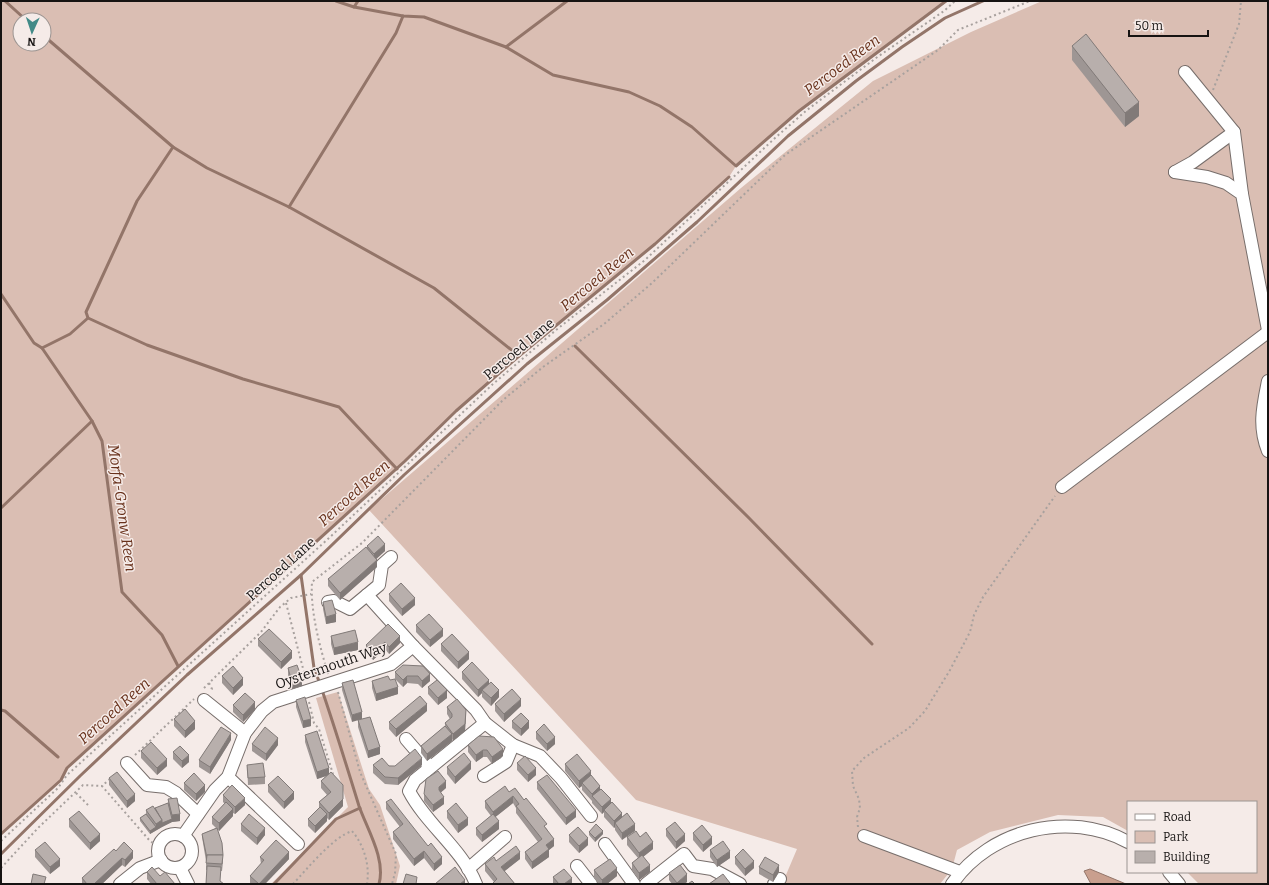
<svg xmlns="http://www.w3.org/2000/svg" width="1269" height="885" viewBox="0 0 1269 885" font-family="Bitter,serif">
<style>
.green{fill:#dabeb3;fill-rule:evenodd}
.water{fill:#c99f8e;stroke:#937569}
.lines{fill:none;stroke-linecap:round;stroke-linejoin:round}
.stream{stroke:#937569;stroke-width:3}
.minor-casing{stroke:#776e6b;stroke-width:14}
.path{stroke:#a8a19e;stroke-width:2;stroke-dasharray:2 3;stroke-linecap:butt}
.minor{stroke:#fff;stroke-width:12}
.wall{fill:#9e9694}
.shaded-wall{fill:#817a78}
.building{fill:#b8afac;stroke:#817a78}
.labels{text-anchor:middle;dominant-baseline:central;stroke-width:3;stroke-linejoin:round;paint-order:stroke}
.street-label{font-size:14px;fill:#161312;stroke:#f5ebe8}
.water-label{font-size:15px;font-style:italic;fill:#68311b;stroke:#f5ebe8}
</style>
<rect width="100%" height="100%" fill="#f5ebe8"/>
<g class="green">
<path d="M3 1H946V2L799 111 736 166 729 177 655 244 519 356 456 411 405 461 67 768 61 780 1 834V2ZM20 20H44V44H20Z"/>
<polygon points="1042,1 1268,1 1268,884 1199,884 1187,872 1256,872 1256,802 1128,802 1128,831 1103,817 1058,815 990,832 957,850 952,869 940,884 784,884 783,882 797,849 636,800 369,510 741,188 873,81 971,32"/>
<polygon points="338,692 369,789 380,805 400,866 396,884 271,884 348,807 316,698"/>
</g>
<polygon class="water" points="1090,869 1126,884 1091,884 1084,871"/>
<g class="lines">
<g class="stream">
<polyline points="5,1 26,20"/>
<polyline points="336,1 354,7 403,16 424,17 506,47 553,75 629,92 660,106 692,127 736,166 799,111 946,1"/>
<polyline points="354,7 358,1"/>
<polyline points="44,36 173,147 207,168 289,207 434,288 519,356"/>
<polyline points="506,47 567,1"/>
<polyline points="173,147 137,201 86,312 88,318 147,345 243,379 339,407 397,469"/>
<polyline points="289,207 396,33 403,16"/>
<polyline points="1,294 34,343 42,348 92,421 102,441 122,592 162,635 178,666"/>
<polyline points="575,346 749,518 872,644"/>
<polyline points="42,348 70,334 88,318"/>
<polyline points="1,508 92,421"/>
<polyline points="301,575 314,668 320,684"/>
<path d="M322 690C335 728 347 767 359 806 367 829 386 859 379 884"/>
<polyline points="1,710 5,711 58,757"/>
<polyline points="1,834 61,780 67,768 405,461 456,411 519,356 655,244 729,177"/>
<polyline points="1,854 80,776 187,675 301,575 404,475 527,364 607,300 697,222 788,136 856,81 902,47 945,18 983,1"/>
<polyline points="274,884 336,819 360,808"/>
</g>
<defs>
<g id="minor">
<polyline points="1185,72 1234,132 1242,194"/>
<polyline points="1175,172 1207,177 1226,183 1242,194 1268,330"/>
<polyline points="1175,172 1193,162 1234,132"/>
<path d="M1268 381C1263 406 1258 426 1268 451"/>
<polyline points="1062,487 1268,332"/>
<polyline points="367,595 413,646 476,710 485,723 513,745 540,756 561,778 591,816"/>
<polyline points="328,602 334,601 350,609 379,585 382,565 391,557"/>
<polyline points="204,700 245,733"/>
<polyline points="406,739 430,767"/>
<polyline points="127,763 147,785 166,787 176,793 198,814"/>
<polyline points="484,776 506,762 513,745"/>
<polyline points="228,777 298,844"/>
<circle cx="175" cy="851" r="17"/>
<polyline points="183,836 215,790 228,777 245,733 262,711 273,702 391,664 413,646"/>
<polyline points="864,836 960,872"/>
<polyline points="605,844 634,884"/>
<polyline points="577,866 591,884"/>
<polyline points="180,868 188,884"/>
<polyline points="468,869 505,837"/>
<polyline points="1169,872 1179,884"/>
<polyline points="120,884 140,868 161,860"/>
<path d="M476 884C463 850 426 824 409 791L415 780 485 723"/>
<polyline points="646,884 684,854 693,866 712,869 740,884"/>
<polyline points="774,884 780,879"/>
<path d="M952 884C990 829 1069 810 1128 842"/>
</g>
</defs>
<use href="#minor" class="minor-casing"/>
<g class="path">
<polyline points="1213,90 1239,24 1241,1"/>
<polyline points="286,603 306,680"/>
<path d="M328 674C320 647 310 611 312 582L362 543 503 400 543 367 604 324 652 283 785 155 938 50 958 30 1030 1"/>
<polyline points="209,683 212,689 210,691"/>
<polyline points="204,688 261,632 280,607 291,598 311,594"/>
<polyline points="338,692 360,772 396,854 395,873 392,884"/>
<polyline points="309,702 314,723 319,729 333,774"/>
<polyline points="135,755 194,699"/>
<polyline points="110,779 102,786 150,841 159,847"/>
<polyline points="76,793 89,806"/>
<polyline points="858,827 857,817 860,808 859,799 853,786 852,771 864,758 909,728 925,711 950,670 970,632 974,615 983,597 1055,496"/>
<polyline points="1,841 58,788 67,775 329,538 493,384 556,330 645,260 775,138 807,110 876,58 944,11 955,1"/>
<polyline points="1,868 38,828 83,785 102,786"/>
<path d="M293 884C307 869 333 837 352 831 364 845 370 865 367 884"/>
</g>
<use href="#minor" class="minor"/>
</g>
<g class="wall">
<polygon points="1072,46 1139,116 1125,127 1072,60"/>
<polygon points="367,546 385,551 376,559 377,567 340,600 328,586 328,579 367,548"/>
<polygon points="389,594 415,605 402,616 389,601"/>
<polygon points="323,602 336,622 326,624 323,609"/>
<polygon points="416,625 443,636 430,647 416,632"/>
<polygon points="331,636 358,650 334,655 331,644"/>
<polygon points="400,636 400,643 389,654 385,649 373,660 366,652 366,645"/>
<polygon points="258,639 292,658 281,669 258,646"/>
<polygon points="441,644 469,659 458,669 441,651"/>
<polygon points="423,666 430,681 422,688 418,684 407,683 403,687 395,679 395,672"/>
<polygon points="288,668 302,686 292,689 288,675"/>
<polygon points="462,672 489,684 499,697 491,706 482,697 482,693 478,697 462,679"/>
<polygon points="222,676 243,685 233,695 222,683"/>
<polygon points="353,680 352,722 342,690 342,683"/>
<polygon points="390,680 398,694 376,701 372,688 372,681"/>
<polygon points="428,687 447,698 438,705 428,694"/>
<polygon points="296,700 311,726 303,728 296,707"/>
<polygon points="495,704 521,706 504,722 495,711"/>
<polygon points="233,705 255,710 243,722 233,712"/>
<polygon points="447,707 466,717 465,731 453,741 452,739 452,741 427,761 421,753 421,746 445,726 445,723 450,719 447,714"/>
<polygon points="427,711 396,737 389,729 389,722"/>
<polygon points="174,719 195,729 185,738 174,726"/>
<polygon points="358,720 380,754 368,758 358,727"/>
<polygon points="512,721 529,728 521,736 512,728"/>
<polygon points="536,732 555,744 547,751 536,739"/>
<polygon points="305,735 329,774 343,806 329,820 327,818 327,821 315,833 308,826 308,819 319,808 319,802 327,795 321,788 321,781 326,776 317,779 305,742"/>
<polygon points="479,736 503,756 492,764 487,757 483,757 476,762 468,752 468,745"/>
<polygon points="231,740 210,774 199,767 199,760"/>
<polygon points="252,744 278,745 266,761 252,751"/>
<polygon points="141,751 167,766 157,775 141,758"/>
<polygon points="173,752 189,762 182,768 173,759"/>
<polygon points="517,763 536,775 528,782 517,770"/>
<polygon points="565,764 591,776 611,804 622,817 627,813 622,840 615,830 615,827 614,828 604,817 604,812 602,814 592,803 592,800 592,801 582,790 582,786 579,788 565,771"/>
<polygon points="247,765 265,777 265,784 248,785"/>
<polygon points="373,765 395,766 422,765 398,785 385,784 373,773"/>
<polygon points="447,767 471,769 455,784 447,774"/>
<polygon points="109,778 135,801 127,808 109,785"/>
<polygon points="537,782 576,817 566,825 537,789"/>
<polygon points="184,783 205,792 196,801 184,790"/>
<polygon points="268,785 294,799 284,809 268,792"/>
<polygon points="446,788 440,793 444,804 433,812 424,801 424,794"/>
<polygon points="509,792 547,829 554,846 549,850 549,857 532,869 525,859 525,852 538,842 516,813 516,808 513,803 495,817 499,829 482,842 476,835 476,828 491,816 485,808 485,801"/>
<polygon points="223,795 245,805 235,814 233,813 233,816 219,831 217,829 223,862 222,871 206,870 206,861 202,837 202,834 216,828 212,824 212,817 225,804 223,802"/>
<polygon points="168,799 180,821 172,822 162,827 150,834 140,821 140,818 146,814 146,810 155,808 168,803"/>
<polygon points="386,802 442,864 434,871 424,858 414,866 393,839 393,832 400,827 386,809"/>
<polygon points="447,811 468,825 458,833 447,818"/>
<polygon points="69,819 100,841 90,850 69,827"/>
<polygon points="241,824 265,835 257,845 241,831"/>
<polygon points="666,829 685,841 676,849 666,836"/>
<polygon points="589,832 603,834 595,842 589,835"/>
<polygon points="693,833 712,844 703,852 693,840"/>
<polygon points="569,835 588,845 579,853 569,842"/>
<polygon points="627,837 640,837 653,849 643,857 650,872 639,880 632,870 632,863 638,858 627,845"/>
<polygon points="35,850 60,866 50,874 35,857"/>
<polygon points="710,850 730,858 717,867 710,857"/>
<polygon points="116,851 133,858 125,867 122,865 102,884 82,884 82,878"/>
<polygon points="260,857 289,859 265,884 252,884 250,883 250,876 261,864"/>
<polygon points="735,857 754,868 745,876 735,864"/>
<polygon points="520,859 504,871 515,884 493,884 493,883 494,882 485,871 485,864 496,861"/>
<polygon points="759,867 779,872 773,882 759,874"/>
<polygon points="594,870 617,876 607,884 599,884 594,878"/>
<polygon points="147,872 160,876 175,884 151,884 147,879"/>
<polygon points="669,873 687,882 684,884 672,884 669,880"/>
<polygon points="553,877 572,884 553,884"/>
</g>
<g class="shaded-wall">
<polygon points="1139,102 1139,116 1125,127 1125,113"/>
<polygon points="385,544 385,551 374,561 374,554"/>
<polygon points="377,560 377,567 340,600 340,593"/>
<polygon points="415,598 415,605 402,616 402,609"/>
<polygon points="336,614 336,622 326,624 326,617"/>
<polygon points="443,629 443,636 430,647 430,640"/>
<polygon points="400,636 400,643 389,654 389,647"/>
<polygon points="358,642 358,650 334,655 334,648"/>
<polygon points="385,642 385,649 373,660 373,653"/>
<polygon points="292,651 292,658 281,669 281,662"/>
<polygon points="469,652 469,659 458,669 458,662"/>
<polygon points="430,674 430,681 422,688 422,681"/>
<polygon points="407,676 407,683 403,687 403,680"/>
<polygon points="243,678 243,685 233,695 233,688"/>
<polygon points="302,679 302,686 292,689 292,682"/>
<polygon points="489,680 489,687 482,690 482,693 478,697 478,690"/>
<polygon points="398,687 398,694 376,701 376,694"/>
<polygon points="447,690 447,698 438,705 438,698"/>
<polygon points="499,690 499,697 491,706 491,698"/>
<polygon points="521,699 521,706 504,722 504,714"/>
<polygon points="255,702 255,710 243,722 243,715"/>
<polygon points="427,704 427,711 396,737 396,729"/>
<polygon points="466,710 465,731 453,741 453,734"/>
<polygon points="362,712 362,719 352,722 352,715"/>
<polygon points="311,719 311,726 303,728 303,721"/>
<polygon points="195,721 195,729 185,738 185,731"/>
<polygon points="529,721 529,728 521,736 521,729"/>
<polygon points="231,733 231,740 210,774 210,767"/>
<polygon points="452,734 452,741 427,761 427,754"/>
<polygon points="555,737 555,744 547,751 547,744"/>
<polygon points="278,738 278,745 266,761 266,754"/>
<polygon points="380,747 380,754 368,758 368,751"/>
<polygon points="503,749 503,756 492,764 492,757"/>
<polygon points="483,750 483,757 476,762 476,755"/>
<polygon points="189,755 189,762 182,768 182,761"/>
<polygon points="422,758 422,765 398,785 398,778"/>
<polygon points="167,759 167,766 157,775 157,768"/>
<polygon points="471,762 471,769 455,784 455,777"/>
<polygon points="329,768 329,775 317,779 317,772"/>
<polygon points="536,768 536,775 528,782 528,775"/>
<polygon points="591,771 591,778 582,783 582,786 579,788 579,781"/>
<polygon points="446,781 446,788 439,794 439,787"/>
<polygon points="205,785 205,792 196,801 196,794"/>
<polygon points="600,786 600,793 592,796 592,801 592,794"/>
<polygon points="294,792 294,799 284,809 284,802"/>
<polygon points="135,794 135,801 127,808 127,801"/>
<polygon points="513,796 513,803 493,819 493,812"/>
<polygon points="444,797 444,804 433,812 433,805"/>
<polygon points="245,798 245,805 235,814 235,807"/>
<polygon points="343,799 343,806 329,820 329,813"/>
<polygon points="611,799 611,806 604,810 604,812 602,814 602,807"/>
<polygon points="233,809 233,816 219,831 219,823"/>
<polygon points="576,810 576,817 566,825 566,818"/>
<polygon points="622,813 622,820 615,823 615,827 614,828 614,821"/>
<polygon points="180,814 180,821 172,822 162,827 150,834 150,831 156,827 156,824 162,820 172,819 172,815"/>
<polygon points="327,814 327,821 315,833 315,826"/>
<polygon points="468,818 468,825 458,833 458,825"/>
<polygon points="499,821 499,829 482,842 482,835"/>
<polygon points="635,824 635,831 622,840 622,833"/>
<polygon points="265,828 265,835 257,845 257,838"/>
<polygon points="603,831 603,834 595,842 595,838"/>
<polygon points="100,834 100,841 90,850 90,843"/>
<polygon points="685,834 685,841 676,849 676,842"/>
<polygon points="712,837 712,844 703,852 703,845"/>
<polygon points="588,838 588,845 579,853 579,846"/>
<polygon points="554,839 554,846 549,850 549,857 532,869 532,862 546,845"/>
<polygon points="653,842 653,849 639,860 639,853"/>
<polygon points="133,851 133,858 125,867 125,860"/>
<polygon points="424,851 424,858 414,866 414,859"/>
<polygon points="730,851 730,858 717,867 717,860"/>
<polygon points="289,852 289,859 265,884 259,884"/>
<polygon points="520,852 520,859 501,874 501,867"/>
<polygon points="442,857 442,864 434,871 434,864"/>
<polygon points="122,858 122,865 102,884 94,884"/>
<polygon points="60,859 60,866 50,874 50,867"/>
<polygon points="754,861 754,868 745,876 745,869"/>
<polygon points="650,865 650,872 639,880 639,873"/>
<polygon points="779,865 779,872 773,882 773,875"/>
<polygon points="617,868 617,876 607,884 602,884 602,880"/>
<polygon points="687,874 687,882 684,884 677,884 677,883"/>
<polygon points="572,878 572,884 564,884"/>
<polygon points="465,880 465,884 460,884"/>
</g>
<g class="building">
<polygon points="1086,34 1139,102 1125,113 1072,46"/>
<polygon points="378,536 385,544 374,554 367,546"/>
<polygon points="366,547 377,560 340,593 328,579"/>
<polygon points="401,583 415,598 402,609 389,594"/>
<polygon points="332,600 336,614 326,617 323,602"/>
<polygon points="429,614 443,629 430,640 416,625"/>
<polygon points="388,624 400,636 389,647 385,642 373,653 366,645"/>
<polygon points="269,629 292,651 281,662 258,639"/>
<polygon points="355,630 358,642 334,648 331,636"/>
<polygon points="452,634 469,652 458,662 441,644"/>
<polygon points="472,662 489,680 478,690 462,672"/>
<polygon points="297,665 302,679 292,682 288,668"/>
<polygon points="403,665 423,666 430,674 422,681 418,676 407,676 403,680 395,672"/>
<polygon points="233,666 243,678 233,688 222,676"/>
<polygon points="388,676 390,680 395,679 398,687 376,694 372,681"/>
<polygon points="353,680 362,712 352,715 342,683"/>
<polygon points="437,680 447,690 438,698 428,687"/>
<polygon points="491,682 499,690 491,698 482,690"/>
<polygon points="512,689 521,699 504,714 495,704"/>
<polygon points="245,693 255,702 243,715 233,705"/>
<polygon points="420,696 427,704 396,729 389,722"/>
<polygon points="305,697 311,719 303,721 296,700"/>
<polygon points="457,699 466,710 465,724 453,734 445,723 452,717 452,714 447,707"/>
<polygon points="185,709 195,721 185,731 174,719"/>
<polygon points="521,713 529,721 521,729 512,721"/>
<polygon points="370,717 380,747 368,751 358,720"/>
<polygon points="544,724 555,737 547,744 536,732"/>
<polygon points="445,726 452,734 427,754 421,746"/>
<polygon points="221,727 231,733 210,767 199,760"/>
<polygon points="265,727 278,738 266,754 252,744"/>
<polygon points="317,731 329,768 317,772 305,735"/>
<polygon points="479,736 494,737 503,749 492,757 487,750 483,750 476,755 468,745"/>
<polygon points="151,742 167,759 157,768 141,751"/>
<polygon points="180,746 189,755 182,761 173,752"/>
<polygon points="415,749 422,758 398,778 385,777 373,765 382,758 389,766 395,766"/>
<polygon points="464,753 471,762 455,777 447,767"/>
<polygon points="577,754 591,771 579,781 565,764"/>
<polygon points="525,756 536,768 528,775 517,763"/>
<polygon points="263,763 265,777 248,778 247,765"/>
<polygon points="438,771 446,781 439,787 439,790 444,797 433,805 424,794 426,779"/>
<polygon points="117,772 135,794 127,801 109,778"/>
<polygon points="331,772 343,785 343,799 329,813 319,802 331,792 321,781"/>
<polygon points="194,773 205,785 196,794 184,783"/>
<polygon points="547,775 576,810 566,818 537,782"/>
<polygon points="591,775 600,786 592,794 582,783"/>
<polygon points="278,776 294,792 284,802 268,785"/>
<polygon points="232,785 245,798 235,807 223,795"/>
<polygon points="505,786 509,792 515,788 524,800 526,798 547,824 544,826 554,839 546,845 549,849 532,862 525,852 542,839 516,806 519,804 513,796 493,812 485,801"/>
<polygon points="601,789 611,799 602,807 592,796"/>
<polygon points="177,798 180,814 172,815 168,799"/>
<polygon points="391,799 428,846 431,843 442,857 434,864 424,851 414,859 393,832 403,824 386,802"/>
<polygon points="226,802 233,809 219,823 212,817"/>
<polygon points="612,802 622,813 614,821 604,810"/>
<polygon points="168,803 172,819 162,823 162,820 155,808"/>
<polygon points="456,803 468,818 458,825 447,811"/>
<polygon points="153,806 162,820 156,824 146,810"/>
<polygon points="320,807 327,814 315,826 308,819"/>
<polygon points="79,811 100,834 90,843 69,819"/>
<polygon points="627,813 635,824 622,833 615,823"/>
<polygon points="146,814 156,827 150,831 140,818"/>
<polygon points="249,814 265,828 257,838 241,824"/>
<polygon points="493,814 499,821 482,835 476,828"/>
<polygon points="675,822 685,834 676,842 666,829"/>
<polygon points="596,824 603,831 595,838 589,832"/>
<polygon points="702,825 712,837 703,845 693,833"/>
<polygon points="578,827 588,838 579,846 569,835"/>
<polygon points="217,828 222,843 223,855 207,855 207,858 202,834"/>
<polygon points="636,831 640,837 646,832 653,842 639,853 627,837"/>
<polygon points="276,840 289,852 259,884 250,876 264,860 260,857"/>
<polygon points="723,841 730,851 717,860 710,850"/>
<polygon points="45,842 60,859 50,867 35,850"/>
<polygon points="124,842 133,851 125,860 122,858 94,884 87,884 82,878 114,849 116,851"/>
<polygon points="516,846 520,852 501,867 515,884 494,884 493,883 497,879 485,864 494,857 496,861"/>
<polygon points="743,849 754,861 745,869 735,857"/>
<polygon points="207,855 223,855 222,864 206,863"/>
<polygon points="642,855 650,865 639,873 632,863"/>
<polygon points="765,857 779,865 773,875 759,867"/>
<polygon points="610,859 617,868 602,880 594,870"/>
<polygon points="680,865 687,874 677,883 669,873"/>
<polygon points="207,866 221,867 220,881 224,884 206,884"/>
<polygon points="152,867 160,876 165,872 175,884 157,884 147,872"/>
<polygon points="455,867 465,880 460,884 435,884"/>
<polygon points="564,869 572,878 564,884 559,884 553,877"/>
<polygon points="33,874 46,877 44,884 31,884"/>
<polygon points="406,874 417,877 416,884 403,884"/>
<polygon points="723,874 730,883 729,884 709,884"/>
<polygon points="692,881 695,884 688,884"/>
</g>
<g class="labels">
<g class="street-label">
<text transform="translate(519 349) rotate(-40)">Percoed Lane</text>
<text transform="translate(281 569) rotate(-42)">Percoed Lane</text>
<text transform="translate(331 666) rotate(-19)">Oystermouth Way</text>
</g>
<g class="water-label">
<text transform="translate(842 65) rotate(-37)">Percoed Reen</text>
<text transform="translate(597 279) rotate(-40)">Percoed Reen</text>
<text transform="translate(354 493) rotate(-42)">Percoed Reen</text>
<text transform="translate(122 508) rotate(82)">Morfa-Gronw Reen</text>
<text transform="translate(114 711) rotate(-42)">Percoed Reen</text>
</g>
</g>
<rect width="1269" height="885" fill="none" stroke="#161312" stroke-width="4"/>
<rect x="1127" y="801" width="130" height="72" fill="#f5ebe8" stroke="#9c9592"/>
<rect x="1135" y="814" width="20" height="6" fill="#ffffff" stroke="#9c9592"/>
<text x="1163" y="821" font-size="12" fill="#161312">Road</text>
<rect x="1135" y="831" width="20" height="12" fill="#dabeb3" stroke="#9c9592"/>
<text x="1163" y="841" font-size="12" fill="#161312">Park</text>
<rect x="1135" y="851" width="20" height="12" fill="#b8afac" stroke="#9c9592"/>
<text x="1163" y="861" font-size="12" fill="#161312">Building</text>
<g transform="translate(32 32) rotate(183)"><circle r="19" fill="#f5ebe8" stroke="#9c9592"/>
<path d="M0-3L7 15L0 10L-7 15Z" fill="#428a87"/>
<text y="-6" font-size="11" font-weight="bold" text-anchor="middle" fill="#161312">N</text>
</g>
<path d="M1129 30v6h79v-6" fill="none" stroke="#161312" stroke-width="2"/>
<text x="1135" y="30" font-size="12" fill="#161312" stroke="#f5ebe8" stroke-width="3" paint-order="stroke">50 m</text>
</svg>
